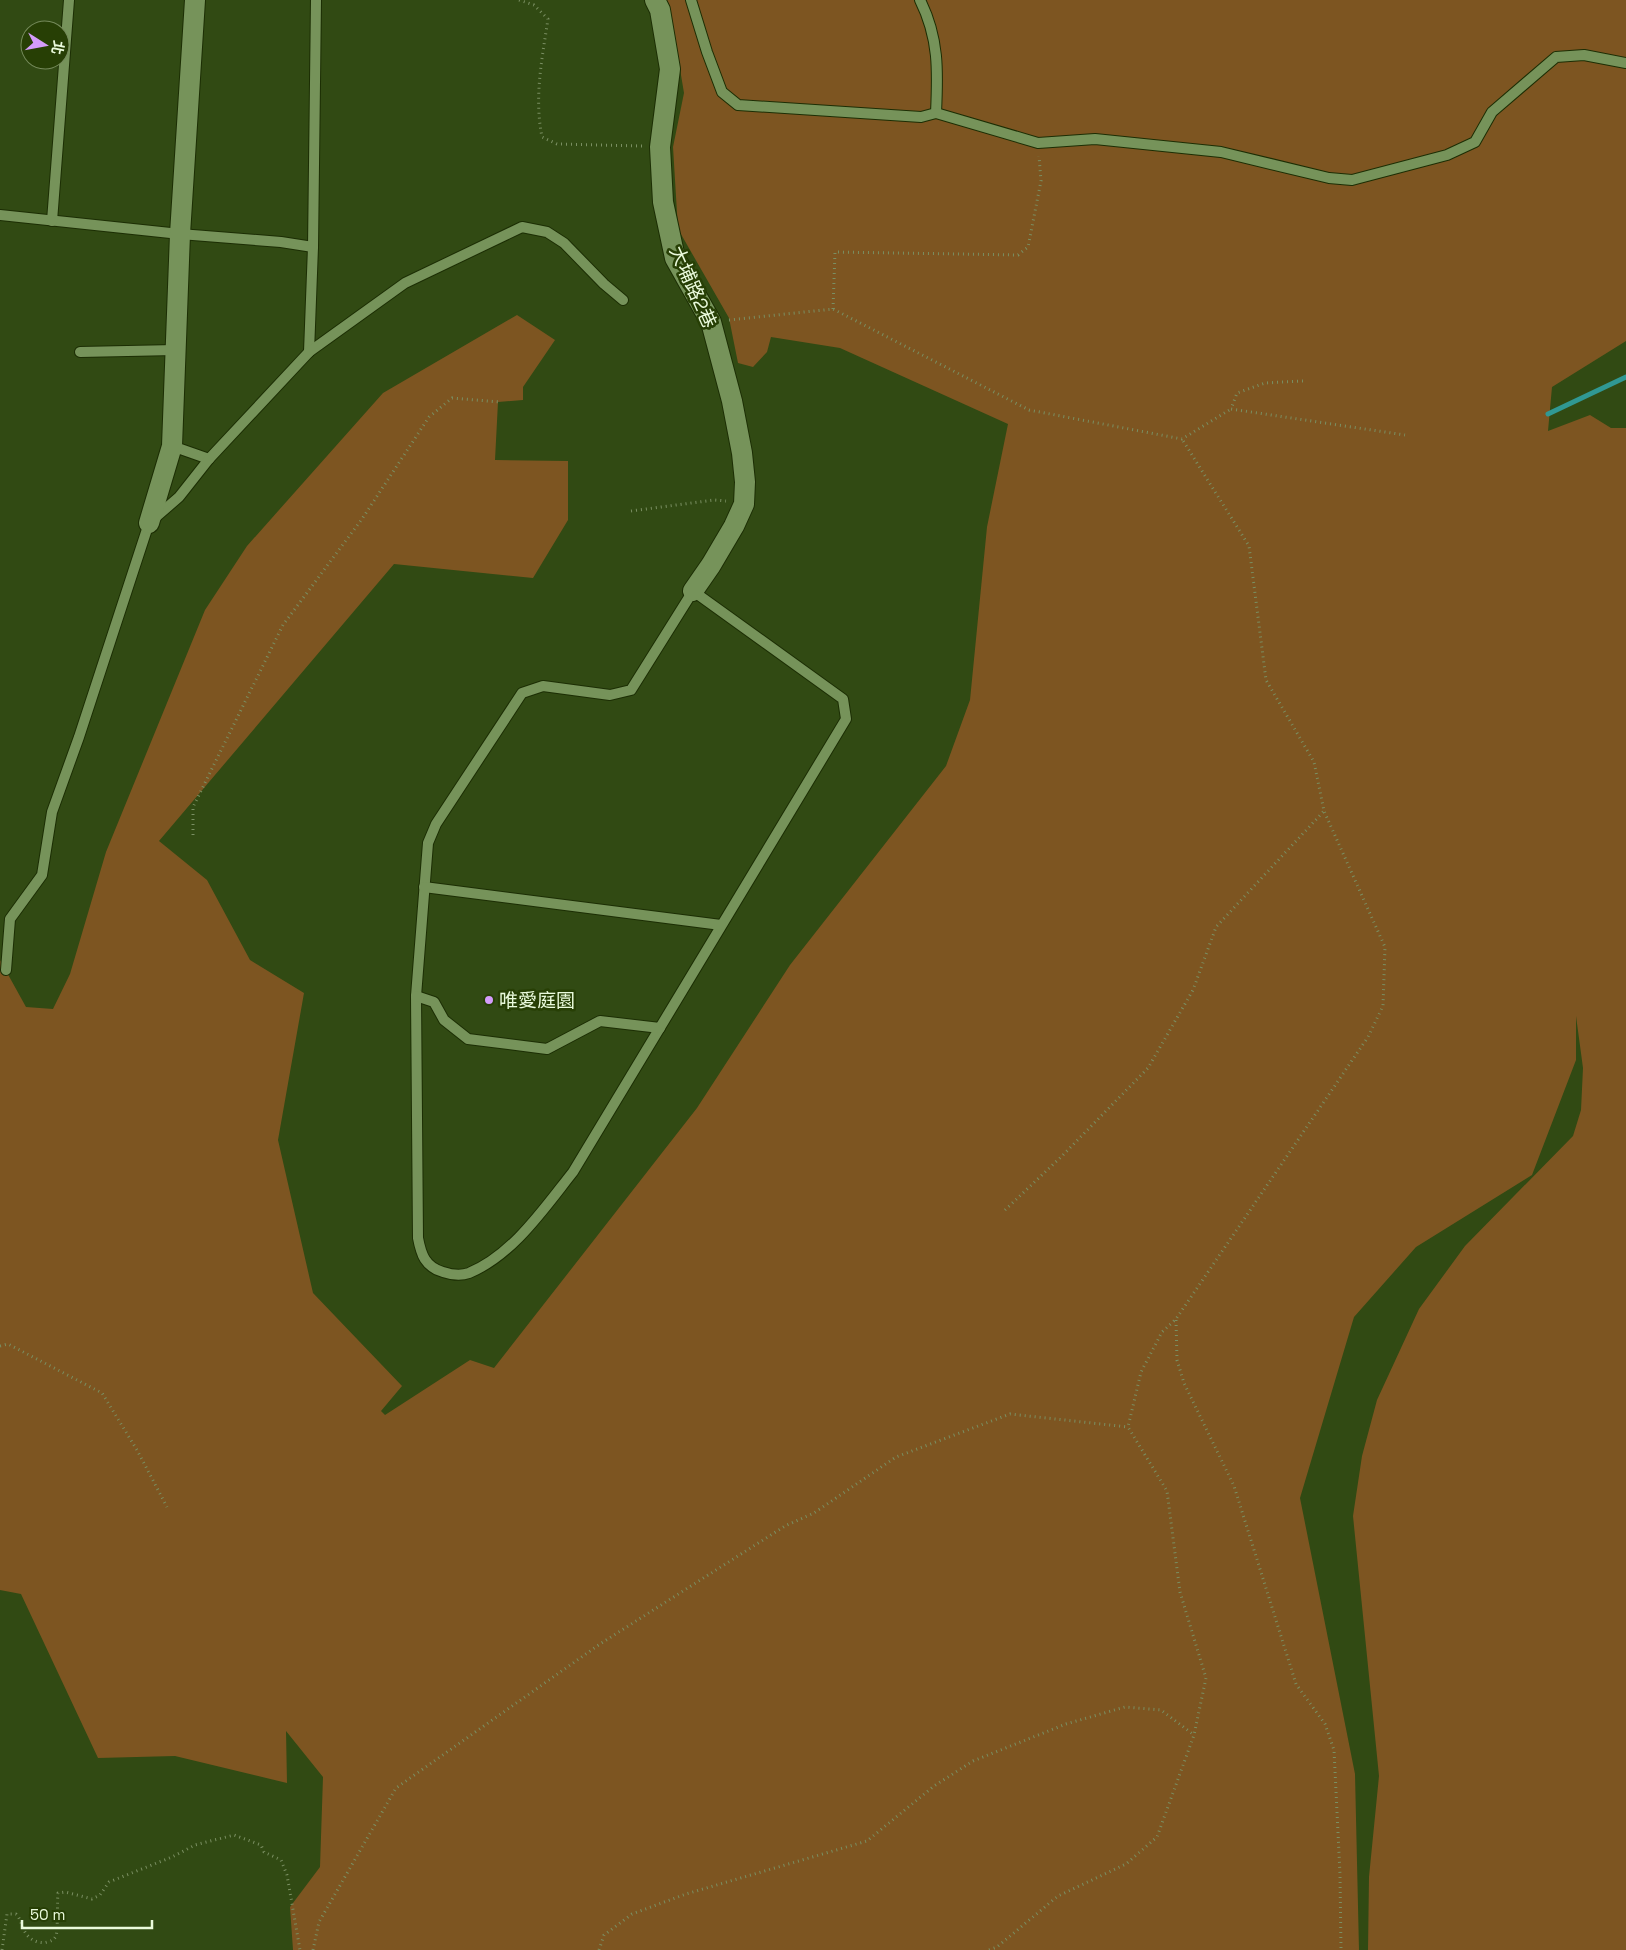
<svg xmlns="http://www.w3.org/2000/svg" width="1626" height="1950" viewBox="0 0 1626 1950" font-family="'Space Grotesk','Noto Sans TC',sans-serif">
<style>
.green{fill:#7d5521}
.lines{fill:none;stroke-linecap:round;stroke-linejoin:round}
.stream{stroke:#309893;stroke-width:5}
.service-casing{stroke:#1c2e04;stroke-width:12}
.minor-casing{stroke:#1c2e04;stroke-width:22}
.path{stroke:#7a8f62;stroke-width:3;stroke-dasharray:1 4;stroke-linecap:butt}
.service{stroke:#76935a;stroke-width:10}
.minor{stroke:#76935a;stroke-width:20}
.poi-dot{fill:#d49cfb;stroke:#273f05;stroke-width:2}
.labels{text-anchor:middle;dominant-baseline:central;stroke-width:5;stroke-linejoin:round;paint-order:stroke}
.street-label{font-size:19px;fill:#eafadc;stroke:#273f05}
.poi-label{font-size:19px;fill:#eafadc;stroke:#273f05;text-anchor:start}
</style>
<rect width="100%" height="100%" fill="#314a13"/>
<polygon class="green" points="664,0 1626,0 1626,341 1552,387 1548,431 1590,415 1611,428 1626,428 1626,1950 1368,1950 1369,1877 1379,1776 1353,1516 1362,1456 1377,1400 1419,1309 1465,1246 1573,1136 1581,1110 1583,1068 1576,1016 1576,1060 1532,1175 1416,1247 1354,1317 1300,1498 1355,1774 1359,1950 293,1950 290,1907 320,1867 323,1777 286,1731 287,1783 175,1756 98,1758 21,1594 0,1590 0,960 26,1007 53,1009 70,974 106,852 205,610 247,546 383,393 517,315 555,340 523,387 523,400 498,402 495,460 568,461 568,520 533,578 394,564 159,841 207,880 250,960 304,993 278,1140 313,1293 402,1386 381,1411 385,1415 470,1360 494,1368 697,1108 790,965 946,766 970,700 987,527 1008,424 840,348 771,337 767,352 753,367 738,363 729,318 678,229 673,147 684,93 671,15"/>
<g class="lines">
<polyline class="stream" points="1548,414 1626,377"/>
<defs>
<g id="service">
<path d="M691 0 707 52 722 92 738 105 921 117 936 113C938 71 939 38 920 0"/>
<polyline points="936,113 1038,143 1095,139 1221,152 1329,178 1352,180 1447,155 1475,142 1492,112 1556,57 1584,55 1626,63"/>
<polyline points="0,215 180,234 281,242 313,247"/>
<polyline points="52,221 69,0"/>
<polyline points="80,352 175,350"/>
<polyline points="309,352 313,247 316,0"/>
<polyline points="172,446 209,459"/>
<path d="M693 591 843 699 846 719 573 1172C545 1207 513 1255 469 1273 461 1276 452 1275 443 1272 425 1267 421 1254 418 1238L416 996 428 843 436 824 522 693 543 686 610 695 631 690Z"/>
<polyline points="424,887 721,925"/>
<polyline points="6,970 10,919 42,875 52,812 79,737 149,523 179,497 209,459 309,352 405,283 522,227 547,232 564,243 604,284 623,300"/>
<polyline points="416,996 434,1002 444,1020 468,1039 547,1049 600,1021 660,1028"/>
</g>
<g id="minor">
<polyline points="655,0 660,10 670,69 660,147 663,202 675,258 711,322 732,401 742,453 745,482 744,504 734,526 711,565 693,591"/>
<polyline points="149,523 172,446 180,234 195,0"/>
</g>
</defs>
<use href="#service" class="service-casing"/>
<use href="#minor" class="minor-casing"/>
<g class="path">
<path d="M519 0 534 5 548 19C542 59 534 97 542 137L557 144 642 146"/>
<polyline points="833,309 835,252 1018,255 1028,247 1041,181 1039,156"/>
<polyline points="729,320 833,309 1029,410 1182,439 1231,409"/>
<polyline points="1303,381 1265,383 1237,393 1231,409 1405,435"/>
<polyline points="631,511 714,500 726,501"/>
<polyline points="193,835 193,807 283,625 362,519 429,417 452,398 500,402"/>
<polyline points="1005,1210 1062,1156 1148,1068 1193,990 1216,927 1324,811"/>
<polyline points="1176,1320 1177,1360 1184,1383 1234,1486 1296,1684 1325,1724 1334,1750 1340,1874 1341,1950"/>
<polyline points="0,1346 8,1344 102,1393 137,1450 167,1507"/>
<path d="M2 1950 7 1914H16C22 1920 22 1931 29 1937 33 1941 41 1944 47 1942 51 1941 54 1940 56 1936 58 1931 57 1902 58 1893L65 1892 92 1899 100 1895 109 1882 172 1857 195 1845 234 1835 261 1845 264 1852 281 1860 287 1875 300 1950"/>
<polyline points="313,1950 319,1922 396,1788 600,1644 785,1526 814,1513 896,1457 1010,1414 1128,1427"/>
<polyline points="599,1950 604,1935 632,1914 686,1894 867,1841 934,1786 973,1761 1066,1724 1125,1707 1161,1710 1194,1735"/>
<polyline points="989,1950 997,1947 1058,1896 1126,1864 1157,1837 1194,1735 1206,1678 1180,1592 1167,1491 1128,1427 1141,1372 1162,1332 1176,1319 1368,1037 1383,1006 1385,947 1324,811 1314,762 1266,680 1249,546 1182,439"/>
</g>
<use href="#service" class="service"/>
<use href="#minor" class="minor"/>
</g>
<circle class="poi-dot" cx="489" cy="1000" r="5"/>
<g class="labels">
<g class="street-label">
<text transform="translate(693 287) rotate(66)">大埔路2巷</text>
</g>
<g class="poi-label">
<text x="499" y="1000">唯愛庭園</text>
</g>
</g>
<g transform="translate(45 45) rotate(101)"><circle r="24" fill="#273f05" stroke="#758a5b"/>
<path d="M0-4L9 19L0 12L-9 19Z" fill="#d49cfb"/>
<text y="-8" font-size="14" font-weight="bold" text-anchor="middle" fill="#eafadc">北</text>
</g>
<path d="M22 1920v8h130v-8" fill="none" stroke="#eafadc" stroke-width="2.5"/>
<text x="30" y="1920" font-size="15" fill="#eafadc" stroke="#273f05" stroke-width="4" paint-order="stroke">50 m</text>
</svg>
